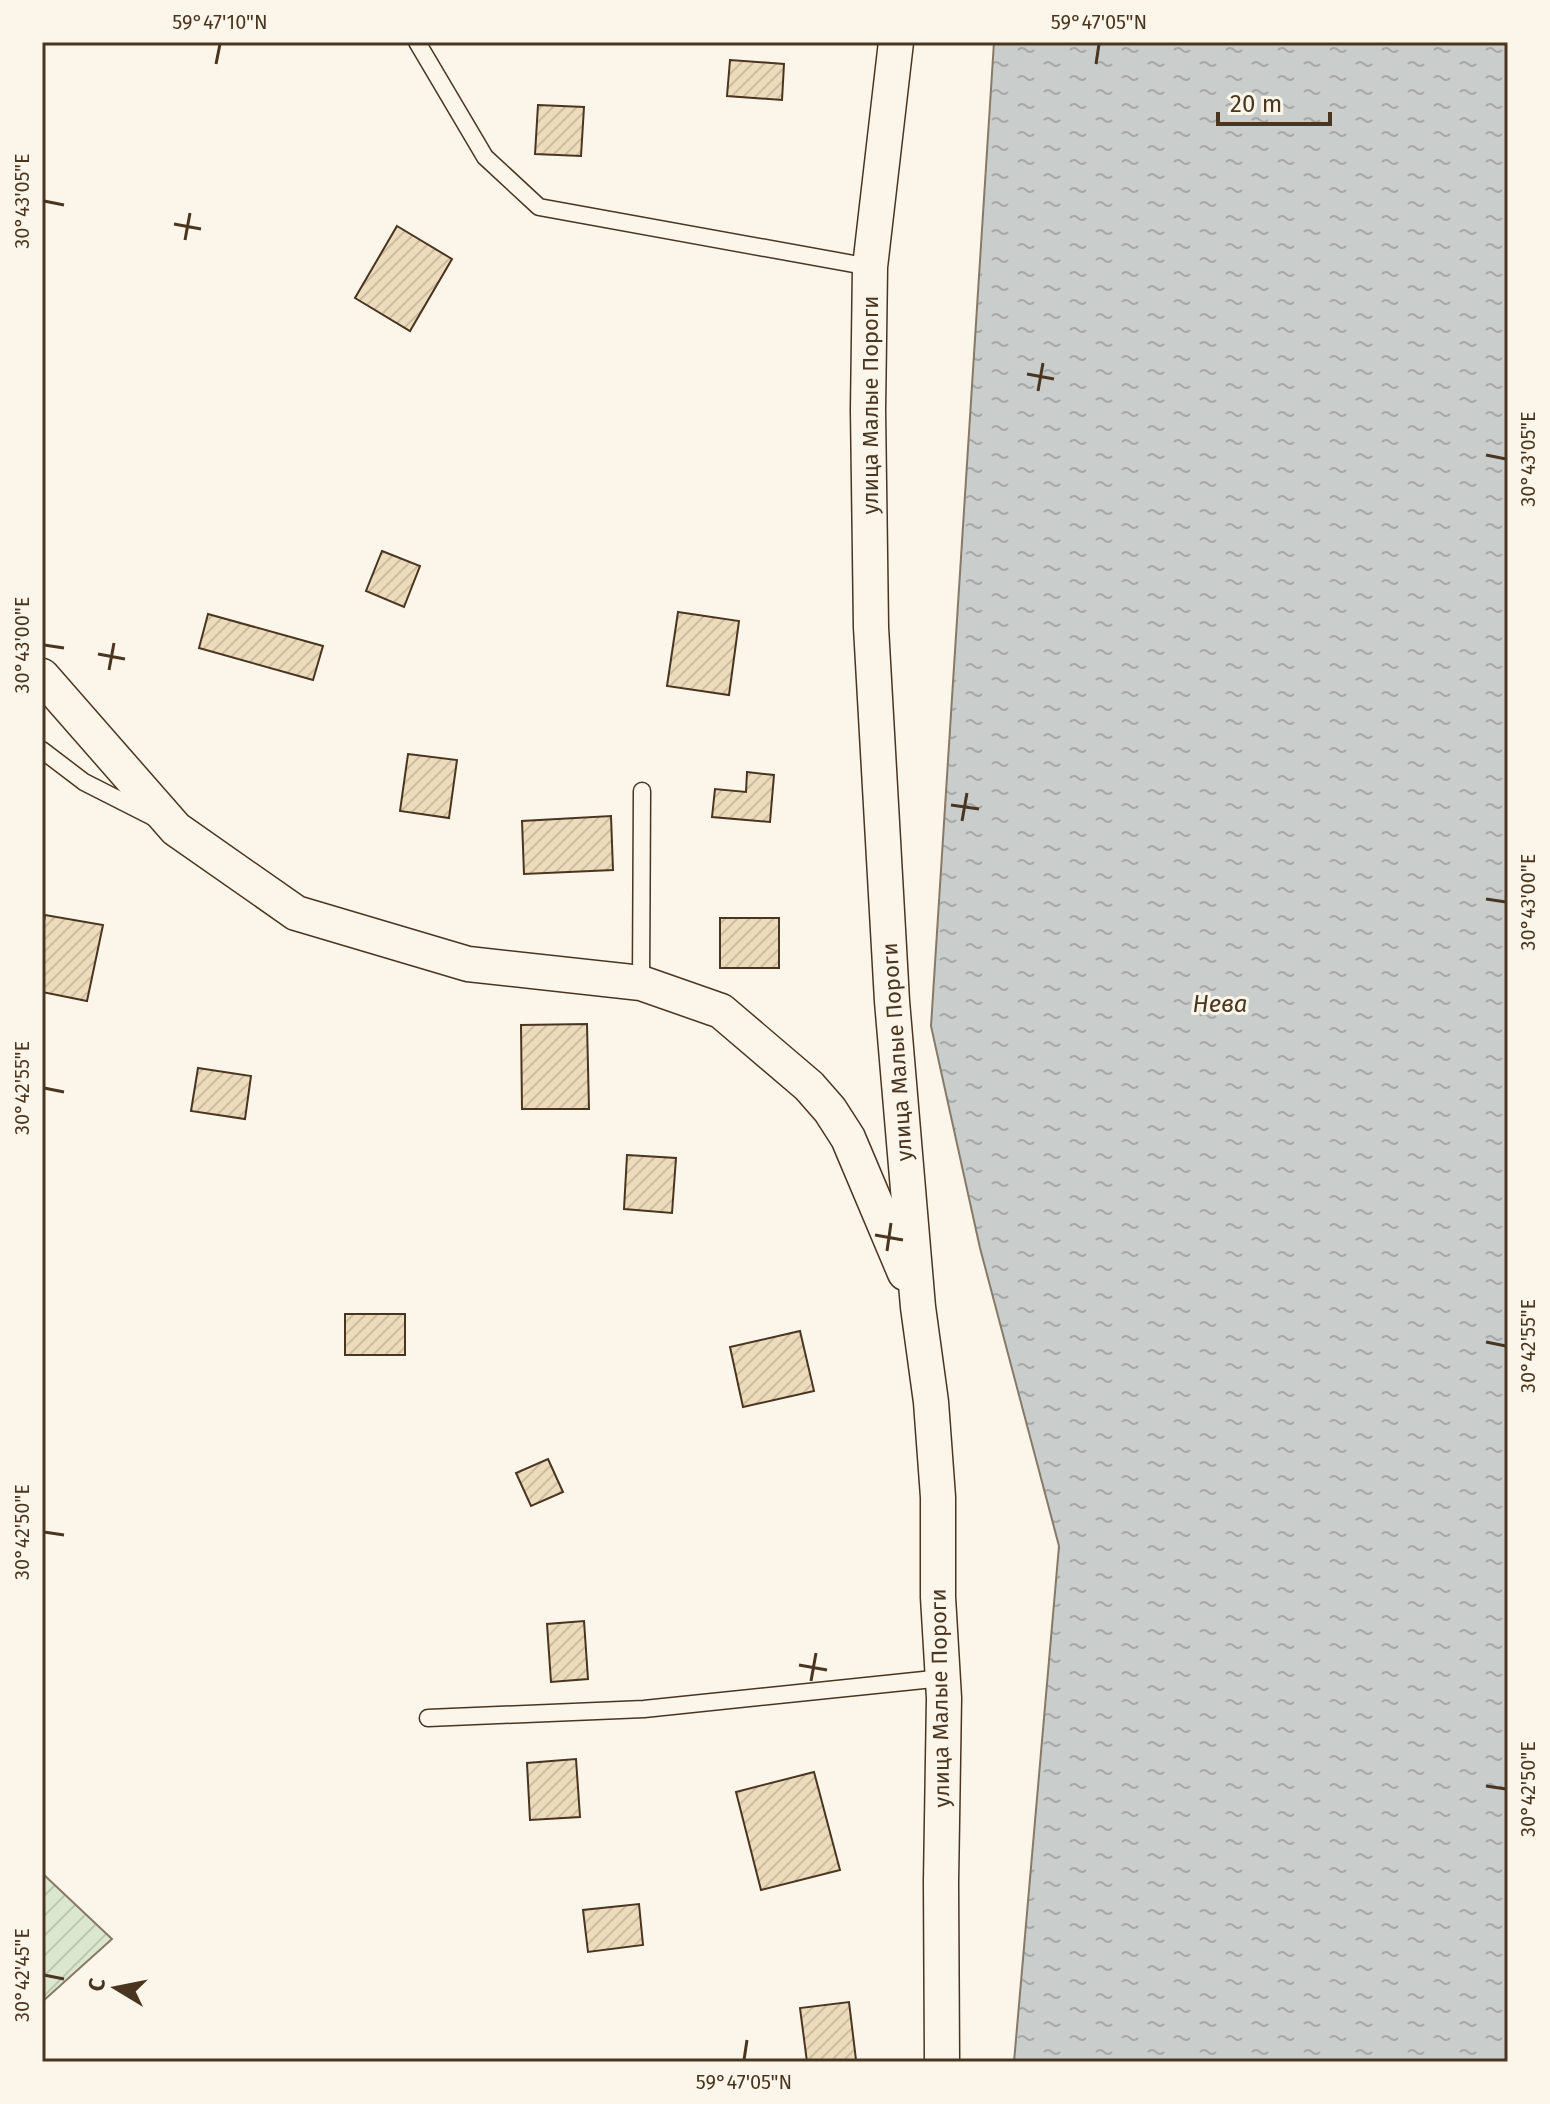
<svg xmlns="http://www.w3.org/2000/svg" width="1550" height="2104" viewBox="0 0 1550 2104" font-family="'Fira Sans',sans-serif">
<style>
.garden{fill:url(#garden-furrows);stroke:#887966;stroke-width:2}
.water{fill:url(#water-ripples);stroke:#887966;stroke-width:2}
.building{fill:url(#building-hatch);stroke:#4a3520;stroke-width:2}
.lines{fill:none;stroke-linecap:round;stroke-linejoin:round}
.lane-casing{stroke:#4a3520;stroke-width:19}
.street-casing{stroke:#4a3520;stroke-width:37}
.lane{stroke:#fbf6e9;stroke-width:16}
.street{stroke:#fbf6e9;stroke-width:34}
.ticks{fill:none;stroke:#4a3520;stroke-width:3}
.labels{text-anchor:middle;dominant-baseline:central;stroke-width:6;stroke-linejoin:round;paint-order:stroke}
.street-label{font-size:22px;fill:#4a3520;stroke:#fbf6e9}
.water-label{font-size:24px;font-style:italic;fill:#4a3520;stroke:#fbf6e9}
.neatline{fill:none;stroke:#4a3520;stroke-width:3}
.ticks-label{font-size:20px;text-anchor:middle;fill:#4a3520}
</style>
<defs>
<pattern id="garden-furrows" width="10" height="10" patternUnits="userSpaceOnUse" patternTransform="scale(2)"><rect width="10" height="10" fill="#dce7d0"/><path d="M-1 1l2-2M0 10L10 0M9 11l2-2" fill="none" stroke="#bec7b2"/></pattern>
<pattern id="water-ripples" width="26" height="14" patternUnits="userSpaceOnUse" patternTransform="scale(2)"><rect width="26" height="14" fill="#c9cecd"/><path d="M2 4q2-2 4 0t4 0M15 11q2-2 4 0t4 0" fill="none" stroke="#a5a8a6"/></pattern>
<pattern id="building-hatch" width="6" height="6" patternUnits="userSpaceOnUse" patternTransform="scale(2)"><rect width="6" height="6" fill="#ecdcbc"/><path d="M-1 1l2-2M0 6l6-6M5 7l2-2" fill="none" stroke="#ccbda1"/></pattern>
</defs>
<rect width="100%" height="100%" fill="#fbf6e9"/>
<polygon class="garden" points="42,1873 112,1939 42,2002"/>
<polygon class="water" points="994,42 1508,42 1508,2062 1014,2062 1059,1546 980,1248 931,1026"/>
<g class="building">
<polygon points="730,60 784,64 782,100 727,96"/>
<polygon points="538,105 584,107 581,156 535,154"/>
<polygon points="397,226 452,259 410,331 355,298"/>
<polygon points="382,551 420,566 404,607 366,591"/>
<polygon points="678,612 739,621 729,695 667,686"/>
<polygon points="208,614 323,646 313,680 199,648"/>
<polygon points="408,754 457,760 449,818 400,811"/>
<polygon points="747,772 774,775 770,822 712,817 715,789 746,792"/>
<polygon points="611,816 613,870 524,874 522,821"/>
<polygon points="45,915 103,925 87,1001 42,992 42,932"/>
<rect x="720" y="918" width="59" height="50"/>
<polygon points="587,1024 589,1109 522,1109 521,1025"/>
<polygon points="198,1068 251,1076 245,1119 191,1111"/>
<polygon points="627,1155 676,1158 672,1213 624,1209"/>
<rect x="345" y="1314" width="60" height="41"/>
<polygon points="800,1331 814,1391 743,1407 730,1347"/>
<polygon points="548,1459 563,1492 531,1506 516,1473"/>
<polygon points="584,1621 588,1679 551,1682 547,1624"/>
<polygon points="576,1759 580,1817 530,1820 527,1763"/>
<polygon points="814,1772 840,1870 761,1890 736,1792"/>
<polygon points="639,1904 643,1945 588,1952 583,1910"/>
<polygon points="849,2002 856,2060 807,2062 800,2008"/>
</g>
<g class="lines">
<defs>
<g id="lane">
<polyline points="417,42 485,157 539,207 870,267"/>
<polyline points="42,750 84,782 153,817"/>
<polyline points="641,983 642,791"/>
<polyline points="428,1718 644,1709 943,1678"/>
</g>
<g id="street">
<polyline points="896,42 870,267 868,410 871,627 892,1001 918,1307 931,1402 938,1497 938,1597 944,1698 941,1882 942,2062"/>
<polyline points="42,676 176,829 296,913 468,964 641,983 721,1011 809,1086 830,1110 848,1138 905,1273"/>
</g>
</defs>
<use href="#lane" class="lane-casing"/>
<use href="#street" class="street-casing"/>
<use href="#lane" class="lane"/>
<use href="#street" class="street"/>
</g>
<path class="ticks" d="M216 64 220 44M1096 64 1099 44M44 201 64 205M174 224 201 229M185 240 190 213M1027 374 1054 379M1038 391 1043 363M1486 455 1506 459M44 645 64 648M98 654 125 659M109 670 114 643M951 805 979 809M962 821 967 793M1486 899 1506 902M44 1088 64 1092M875 1235 903 1240M887 1251 891 1223M1486 1342 1506 1346M44 1532 64 1535M799 1665 827 1670M811 1681 816 1653M1486 1786 1506 1789M44 1975 64 1979M744 2060 747 2040"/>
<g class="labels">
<g class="street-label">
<text transform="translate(870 405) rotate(-90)">улица Малые Пороги</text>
<text transform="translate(897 1052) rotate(-94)">улица Малые Пороги</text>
<text transform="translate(940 1698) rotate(-91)">улица Малые Пороги</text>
</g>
<g class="water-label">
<text x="1220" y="1004">Нева</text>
</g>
</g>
<rect width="1550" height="2104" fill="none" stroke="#fbf6e9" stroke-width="88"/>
<g transform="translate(116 1988) rotate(280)" stroke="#fbf6e9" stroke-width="6" paint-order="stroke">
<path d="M0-6L14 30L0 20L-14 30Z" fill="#4a3520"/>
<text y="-12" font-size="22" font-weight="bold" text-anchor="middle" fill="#4a3520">С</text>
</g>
<path d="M1218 112v12h112v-12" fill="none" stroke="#4a3520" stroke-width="4"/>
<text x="1230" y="112" font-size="24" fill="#4a3520" stroke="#fbf6e9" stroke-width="6" paint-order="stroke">20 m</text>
<rect x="44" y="44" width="1462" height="2016" class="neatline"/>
<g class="ticks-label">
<text x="220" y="29">59°47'10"N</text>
<text x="1099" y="29">59°47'05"N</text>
<text transform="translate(22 201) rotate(-90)" y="7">30°43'05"E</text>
<text transform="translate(1528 459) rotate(-90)" y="7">30°43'05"E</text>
<text transform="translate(22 645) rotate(-90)" y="7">30°43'00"E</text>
<text transform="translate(1528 902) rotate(-90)" y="7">30°43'00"E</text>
<text transform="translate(22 1088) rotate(-90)" y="7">30°42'55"E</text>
<text transform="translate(1528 1346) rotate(-90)" y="7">30°42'55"E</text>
<text transform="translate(22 1532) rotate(-90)" y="7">30°42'50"E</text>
<text transform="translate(1528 1789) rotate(-90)" y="7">30°42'50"E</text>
<text transform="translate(22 1975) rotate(-90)" y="7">30°42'45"E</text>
<text x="744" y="2089">59°47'05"N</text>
</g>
</svg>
